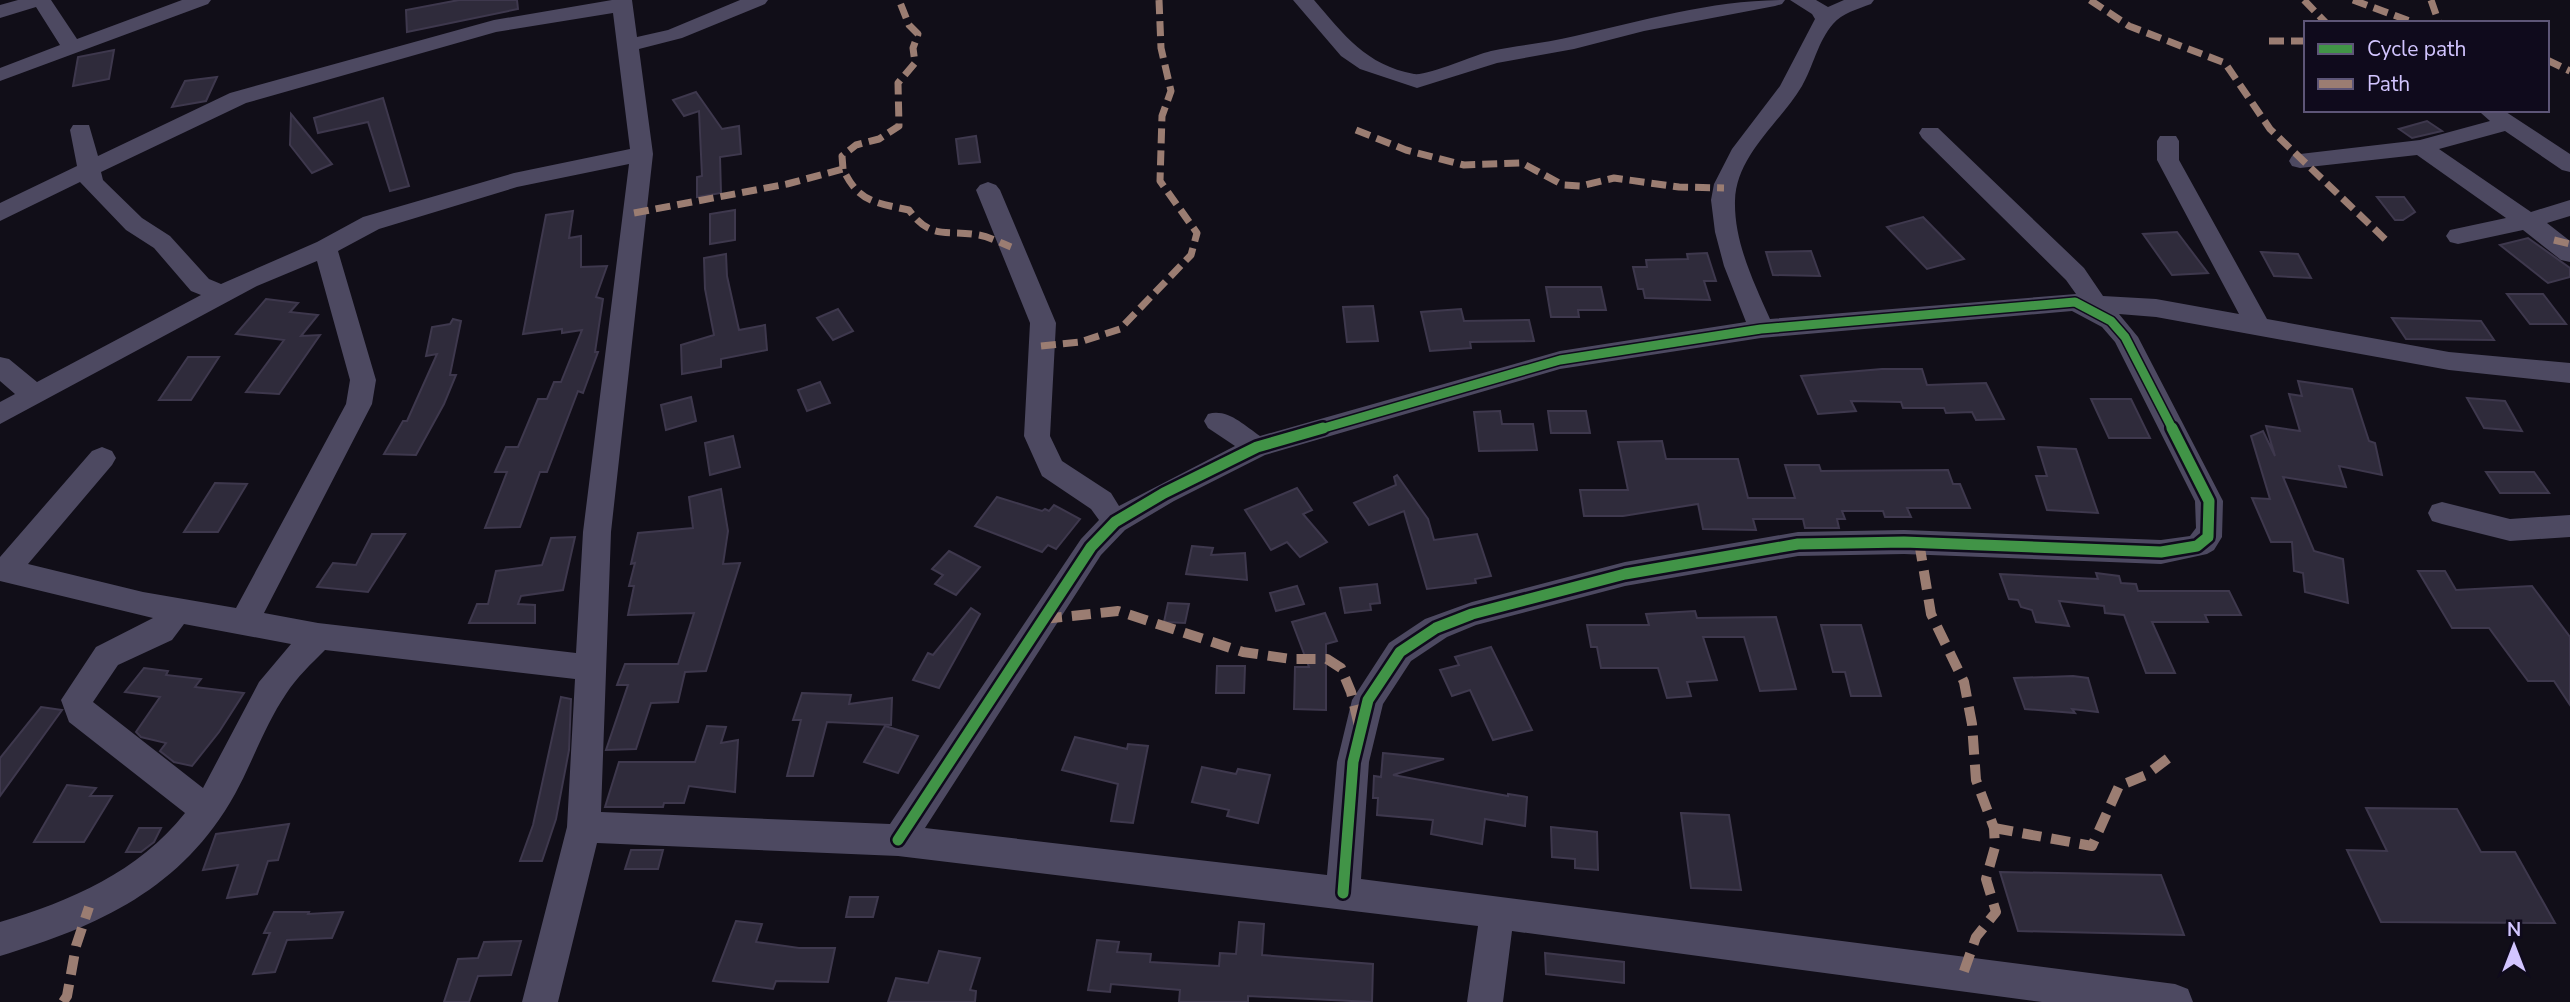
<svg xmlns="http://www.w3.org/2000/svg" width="2570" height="1002" viewBox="0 0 2570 1002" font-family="'Nunito Sans',sans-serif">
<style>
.building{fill:#2f2b3b;stroke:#3e384d;stroke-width:2}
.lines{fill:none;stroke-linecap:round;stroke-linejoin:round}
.minor{fill:#4d4961;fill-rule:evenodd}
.quiet-far1{stroke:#9b7d72;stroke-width:7;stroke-dasharray:15 7;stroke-linecap:butt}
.quiet{stroke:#9b7d72;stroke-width:10;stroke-dasharray:19 10;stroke-linecap:butt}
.cycleway-far1-casing{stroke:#0f0a1c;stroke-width:12}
.cycleway-casing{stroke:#0f0a1c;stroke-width:16}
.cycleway-far1{stroke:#419447;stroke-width:9}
.cycleway{stroke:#419447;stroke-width:11}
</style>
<rect width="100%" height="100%" fill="#110e18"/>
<g class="building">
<polygon points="459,0 517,0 518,9 407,32 406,10"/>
<polygon points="114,50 109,79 73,86 78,57"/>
<polygon points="217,77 206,101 172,107 185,81"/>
<polygon points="696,92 722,129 739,126 741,154 720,157 721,193 697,197 697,177 702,176 699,111 684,116 673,100"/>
<polygon points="383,98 409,186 390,191 368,122 318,133 314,118"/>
<polygon points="291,114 332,164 312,173 290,145"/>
<polygon points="2427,121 2442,131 2412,138 2399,129"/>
<polygon points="976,136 980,162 959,164 956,139"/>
<polygon points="2377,197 2404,197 2415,212 2403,220 2395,220"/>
<polygon points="735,210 735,240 710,244 710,214"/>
<polygon points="573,211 569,238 581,236 581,267 607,266 596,297 603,299 595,352 598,352 583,393 578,391 547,472 540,472 520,527 485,528 507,472 495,472 506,447 518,447 538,399 547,399 554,382 561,382 582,330 562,333 562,329 523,334 546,215"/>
<polygon points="1923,217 1964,259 1927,269 1887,227"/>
<polygon points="2177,232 2208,273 2172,275 2143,234"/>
<polygon points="2528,238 2570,268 2570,277 2548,283 2500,245"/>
<polygon points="1811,251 1820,276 1773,275 1766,252"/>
<polygon points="2261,252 2298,254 2311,278 2274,276"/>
<polygon points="1707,253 1716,281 1704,281 1710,300 1645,298 1643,289 1638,289 1633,267 1647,267 1646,260 1688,259 1687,254"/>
<polygon points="726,254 727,276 739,330 765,325 767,350 721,359 721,367 682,374 681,345 714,335 705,289 704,258"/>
<polygon points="1546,287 1601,287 1606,310 1578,310 1579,317 1551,317"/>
<polygon points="2507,294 2543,294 2566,324 2530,324"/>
<polygon points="266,299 298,303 290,312 318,315 301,336 320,335 279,394 246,392 284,340 236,334"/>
<polygon points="1373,306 1378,341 1347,342 1343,307"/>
<polygon points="838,309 853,331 833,340 817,318"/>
<polygon points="1461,309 1464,321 1529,320 1534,341 1470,342 1471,348 1430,351 1421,312"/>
<polygon points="2392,318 2481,321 2494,340 2406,339"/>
<polygon points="453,319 461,321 450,375 456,375 444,404 416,455 384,454 403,421 407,421 437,354 426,356 432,327 450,324"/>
<polygon points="188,357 219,357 191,400 159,400"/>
<polygon points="1882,369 1922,369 1927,385 1986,383 2004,419 1976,420 1972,412 1946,413 1944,408 1903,408 1901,402 1851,401 1856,411 1818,414 1801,376"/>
<polygon points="2298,381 2352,389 2369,441 2375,443 2382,475 2339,466 2346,487 2283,477 2314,551 2343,559 2348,603 2305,592 2303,573 2294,571 2292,542 2271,542 2252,498 2270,499 2251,436 2263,431 2275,456 2266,426 2300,431 2289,394 2302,396"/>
<polygon points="820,382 830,403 807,411 798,390"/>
<polygon points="691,397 696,421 666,430 661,405"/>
<polygon points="2467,398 2505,401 2522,431 2484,428"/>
<polygon points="2091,399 2131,399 2150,438 2109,438"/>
<polygon points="1500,411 1502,424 1533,424 1537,450 1479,451 1474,412"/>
<polygon points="1548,411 1586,411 1590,433 1551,433"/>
<polygon points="733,436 740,467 710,475 705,443"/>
<polygon points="1662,441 1666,459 1738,459 1748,498 1795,498 1785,465 1819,465 1821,471 1948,470 1953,484 1960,484 1970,508 1907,508 1911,517 1885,517 1883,511 1842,511 1845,519 1837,519 1839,528 1805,528 1803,519 1753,519 1756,530 1703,529 1698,504 1623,516 1584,516 1580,490 1628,490 1618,442"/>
<polygon points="2038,447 2076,449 2098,513 2047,510 2036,476 2047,476"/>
<polygon points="2486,472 2534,472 2549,493 2500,493"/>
<polygon points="1397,475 1428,519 1434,540 1477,534 1491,576 1475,579 1476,583 1427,589 1404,511 1369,525 1354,503 1396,485 1394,477"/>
<polygon points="215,483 247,484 218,532 184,532"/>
<polygon points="1297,488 1312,510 1303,514 1327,542 1300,557 1287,542 1271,550 1245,510"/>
<polygon points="721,489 728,531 723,564 740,563 706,671 685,672 678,702 651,703 636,749 606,750 628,685 617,685 625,664 678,664 694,613 628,615 634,586 629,586 635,563 631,564 638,533 693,528 689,497"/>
<polygon points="997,497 1042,511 1045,509 1049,511 1054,505 1080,519 1056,549 1048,545 1042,552 975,526"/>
<polygon points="372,534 405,534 368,592 317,587 333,563 356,565"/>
<polygon points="575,537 563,590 521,596 518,604 535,605 535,623 469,623 477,604 488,604 496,571 542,565 551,538"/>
<polygon points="1192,546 1213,548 1211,555 1245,553 1247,580 1186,574"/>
<polygon points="949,551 980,567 956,595 935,584 943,575 932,569"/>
<polygon points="2418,571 2445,571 2456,590 2532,586 2570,637 2570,705 2554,681 2528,681 2489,628 2452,628"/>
<polygon points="2096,573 2119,576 2121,583 2136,584 2138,591 2229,591 2241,615 2205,615 2208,622 2152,622 2175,673 2146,673 2124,615 2105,613 2104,606 2059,601 2069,626 2036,622 2032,610 2021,607 2018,600 2009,599 2000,574 2098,579"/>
<polygon points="1377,584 1380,603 1370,604 1371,610 1345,613 1340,588"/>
<polygon points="1297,586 1304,604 1276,611 1270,593"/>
<polygon points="1168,603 1189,604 1185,623 1164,622"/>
<polygon points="971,608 980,614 939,688 913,680 928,653 933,655"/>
<polygon points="1695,611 1697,618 1776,617 1796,689 1760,691 1744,637 1703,637 1717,680 1687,682 1691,696 1667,698 1658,668 1601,668 1597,647 1591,647 1587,625 1649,625 1646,614"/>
<polygon points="1325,613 1337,641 1326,644 1326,710 1294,709 1295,667 1309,667 1292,622"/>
<polygon points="1821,625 1861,625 1881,696 1851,696 1845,672 1833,672"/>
<polygon points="1491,647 1532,730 1493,740 1470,690 1452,696 1440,670 1459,665 1455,657"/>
<polygon points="1217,666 1245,666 1244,693 1216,693"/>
<polygon points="144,668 168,671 166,675 201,679 195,687 244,693 219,732 192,766 174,762 160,751 166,743 141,737 136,732 160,697 125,692"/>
<polygon points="2073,676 2088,678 2098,712 2072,709 2075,713 2025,709 2014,678"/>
<polygon points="802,693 851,695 849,704 892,698 891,725 827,722 813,776 787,776 801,720 793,720"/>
<polygon points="561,697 571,699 569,750 556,819 542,861 520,861 533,825"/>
<polygon points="41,707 62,710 0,796 0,758"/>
<polygon points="707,726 726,727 721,743 738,740 735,792 689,786 684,803 664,803 663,807 605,807 619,762 695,762"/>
<polygon points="885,726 918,736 898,773 864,762"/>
<polygon points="1075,737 1127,749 1128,744 1148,746 1133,823 1111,821 1118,784 1062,770"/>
<polygon points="1383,753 1444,759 1393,775 1508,796 1508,794 1527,797 1525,826 1485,819 1482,844 1431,834 1433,820 1377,815 1378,798 1373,798 1374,776 1381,777"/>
<polygon points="1202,767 1236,774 1238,769 1270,775 1258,823 1227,816 1229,810 1192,802"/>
<polygon points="67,785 96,788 90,796 112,796 84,842 34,842"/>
<polygon points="2366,808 2457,809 2481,852 2515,852 2555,923 2381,922 2347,850 2387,851"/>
<polygon points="1681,813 1729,815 1741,890 1691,888"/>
<polygon points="289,824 278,860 268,861 257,894 227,898 238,865 203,870 216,834"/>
<polygon points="1551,827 1597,832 1598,870 1575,868 1575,859 1552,857"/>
<polygon points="139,828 161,828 154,842 141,852 126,852"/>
<polygon points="631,850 663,850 658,869 625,869"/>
<polygon points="2000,872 2161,875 2184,935 2018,931"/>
<polygon points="850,897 878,897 873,917 846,917"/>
<polygon points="274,912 309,912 308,914 343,912 332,938 287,940 275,972 253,974 270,933 264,933"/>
<polygon points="736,921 762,924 756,942 799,948 835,948 828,982 776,981 773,989 713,981"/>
<polygon points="1239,922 1264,924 1262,955 1373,964 1372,1002 1248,996 1248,1002 1179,1002 1180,990 1111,984 1110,992 1088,990 1097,940 1119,942 1117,952 1151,954 1150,962 1219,966 1220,953 1236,954"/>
<polygon points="521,941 511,975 478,976 469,1002 444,1002 458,959 478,958 484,942"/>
<polygon points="939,951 980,958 970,990 976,991 975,1002 888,1002 896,978 928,983"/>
<polygon points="1545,953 1624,962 1624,983 1546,974"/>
</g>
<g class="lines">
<g class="minor">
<polygon points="18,0 51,0 77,39 182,0 211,0 208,4 0,81 0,68 60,45 36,7 0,18 0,5"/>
<path d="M612 0H632L637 37 668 30 740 0H768L765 4 682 38 639 49 653 154 611 532 601 812 890 824 1081 539 1099 520 1091 509 1042 476 1024 436 1030 323 976 190 980 185 988 182 996 185 1000 190 1056 323 1050 436 1062 461 1111 493 1119 506 1235 446 1208 428 1204 421 1208 414C1227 408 1244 425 1260 436L1560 351 1746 322 1724 266 1715 232 1711 200 1714 184 1732 149 1780 86 1815 19 1812 14 1790 0H1816L1828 7 1844 0H1874L1871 4C1858 9 1842 13 1833 24 1818 41 1813 67 1802 86 1780 123 1736 155 1735 201 1734 242 1754 283 1770 319L2076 294 2066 280 1922 138 1919 133 1922 128H1938L2084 268 2103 296 2156 299 2239 314 2157 160V141L2160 136H2176L2179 141V160L2267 319 2449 352 2570 363V383L2449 370 2156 317 2119 314 2138 337 2223 501 2222 537 2214 550 2207 554 2161 564 1904 554 1798 556 1625 586 1476 625 1447 637 1411 661 1383 704 1369 762 1361 879 2175 984 2188 989 2193 1002H2042L1512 931 1503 1002H1467L1478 926 898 856 597 843 558 1002H522L567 827 575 679 325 650C311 664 297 677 286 694 265 725 253 761 235 794 182 889 99 926 0 956V922C71 901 138 872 185 813L69 722 61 700 96 647 153 618 0 581V557L92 451 102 447 112 451 116 458 112 465 28 564 143 592 236 608 346 404 350 380 317 261 257 286 0 424V402L15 394 0 381V357L9 359 37 382 201 295 191 291 154 248 126 230 80 182 0 221V203L77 166 70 130 73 125H89L98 156 230 93 494 20ZM613 13 630 149 514 173 363 217 317 242 221 284 209 279 170 236 142 218 103 180 101 172 246 103 496 32ZM629 164 583 532 576 653 318 623 264 613 372 404 376 380 338 251 379 229 517 187ZM2072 311 2102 327 2115 342 2195 501 2196 528 2190 536 2161 540 1904 530 1798 532 1625 562 1472 602 1425 619 1389 643 1352 700 1337 762 1327 875 925 828 1101 555 1125 530 1174 501 1265 455 1560 369 1761 338ZM184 624 291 644 259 682 203 788 93 702 118 665 172 640Z"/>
<path d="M1293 0H1314C1344 35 1366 65 1414 74 1428 76 1474 55 1491 51 1519 45 1547 43 1575 36 1645 20 1713 0 1785 0L1782 4 1775 6 1644 31 1574 49 1497 63 1417 88 1360 69 1341 56Z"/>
<polygon points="2483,110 2503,110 2570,154 2570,172 2562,170 2505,131 2439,149 2531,212 2570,200 2570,216 2547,223 2570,241 2570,262 2561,260 2523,230 2458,244 2450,242 2446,236 2450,230 2506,218 2417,155 2300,168 2292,166 2289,161 2292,156 2300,154 2420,140 2490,121 2481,113"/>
<polygon points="2442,502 2510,519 2570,515 2570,537 2510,541 2442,524 2432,521 2428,513 2432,505"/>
</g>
<g class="quiet-far1">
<polyline points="2090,0 2129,26 2225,63 2270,129 2387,241"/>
<polyline points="2304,0 2326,23"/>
<polyline points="2353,0 2415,23"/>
<polyline points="2431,0 2439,23"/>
<polyline points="2269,41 2306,41"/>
<polyline points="2547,60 2570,71"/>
<polyline points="1356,130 1406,150 1464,165 1522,163 1563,185 1581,186 1614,178 1679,187 1724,188"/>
<polyline points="843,169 842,156 856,145 879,139 899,126 898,83 915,63 913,48 918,34 909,25 899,0"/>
<path d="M634 213 787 184 843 169C858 202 876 203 909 210 931 241 947 229 979 235 990 237 1001 243 1011 247"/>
<polyline points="2554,240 2570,244"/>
<polyline points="1041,346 1080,342 1120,329 1191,255 1197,233 1160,181 1162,116 1171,91 1161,48 1159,0"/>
</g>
<g class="quiet">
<polyline points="1919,542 1931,614 1964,682 1972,724 1976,780 1994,828 1995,847 1986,879 1996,912 1976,937 1963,974"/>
<polyline points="1043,619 1118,611 1243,652 1291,659 1327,659 1341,668 1351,692 1359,726"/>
<polyline points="1994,828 2092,846 2119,786 2146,775 2175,753"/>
<polyline points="63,1002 67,996 76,946 89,907"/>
</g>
<defs>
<polyline id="cycleway-far1" points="1317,430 1560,360 1761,329 2075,302 2111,321 2125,337 2173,430"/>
<g id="cycleway">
<polyline points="898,840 1091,547 1115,522 1164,493 1257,447 1323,428"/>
<polyline points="1343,893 1353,762 1368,700 1400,652 1436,628 1472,614 1625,574 1798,544 1904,542 2161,552 2197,546 2208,537 2209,501 2172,428"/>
</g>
</defs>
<use href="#cycleway-far1" class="cycleway-far1-casing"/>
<use href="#cycleway" class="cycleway-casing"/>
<use href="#cycleway-far1" class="cycleway-far1"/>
<use href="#cycleway" class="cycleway"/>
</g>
<rect x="2304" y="21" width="245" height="91" fill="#0f0a1c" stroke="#5d5577" stroke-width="2"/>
<rect x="2318" y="44" width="35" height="10" fill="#419447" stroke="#5d5577" stroke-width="2"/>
<text x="2367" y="56" font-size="21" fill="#d2c5ff">Cycle path</text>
<rect x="2318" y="79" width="35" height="10" fill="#9b7d72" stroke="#5d5577" stroke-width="2"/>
<text x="2367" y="91" font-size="21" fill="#d2c5ff">Path</text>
<g transform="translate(2514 946)" stroke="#0f0a1c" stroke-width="5" paint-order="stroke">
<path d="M0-5L12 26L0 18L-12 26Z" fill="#d2c5ff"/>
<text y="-10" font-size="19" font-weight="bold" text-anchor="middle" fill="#d2c5ff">N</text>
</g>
</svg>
